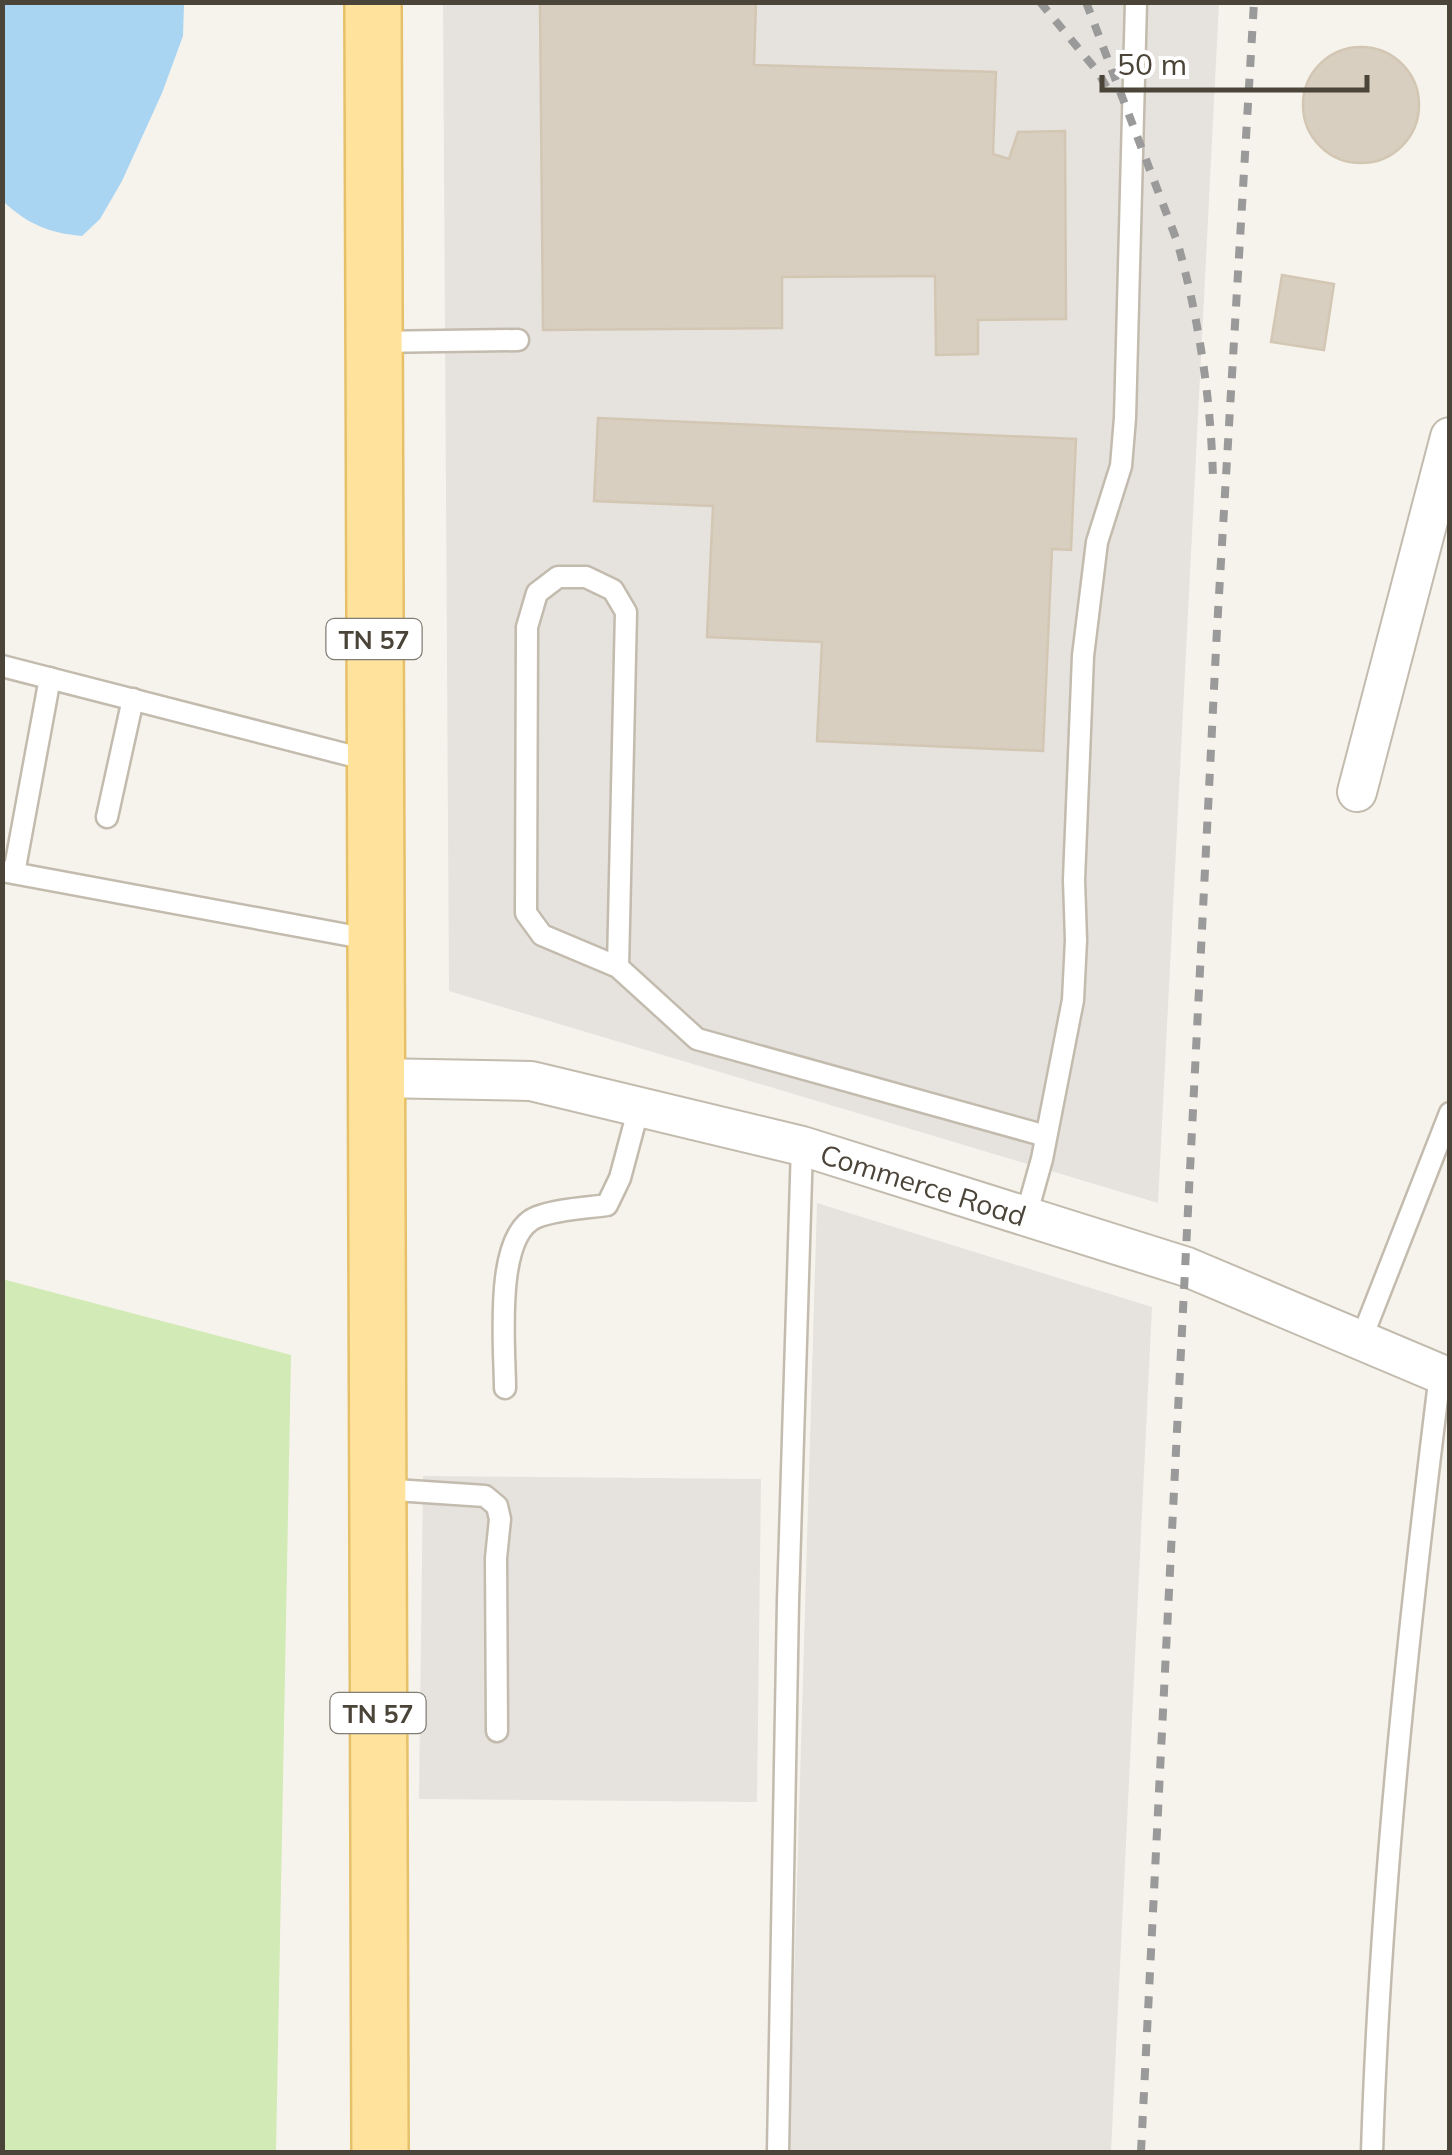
<svg xmlns="http://www.w3.org/2000/svg" width="1452" height="2155" viewBox="0 0 1452 2155" font-family="Mulish,sans-serif">
<style>
.industrial{fill:#e6e2dd}
.green{fill:#d2eab5}
.water{fill:#a9d4f2}
.building{fill:#d8cfc1;stroke:#d3c7b4;stroke-width:2.5}
.lines{fill:none;stroke-linecap:round;stroke-linejoin:round}
.lane-casing{stroke:#c2bbae;stroke-width:25}
.street-casing{stroke:#c2bbae;stroke-width:42}
.primary-casing{stroke:#e6c16a;stroke-width:60}
.lane{stroke:#fff;stroke-width:20}
.street{stroke:#fff;stroke-width:38}
.primary{stroke:#ffe39c;stroke-width:55}
.rail{stroke:#9a9a9a;stroke-width:8;stroke-dasharray:12 12;stroke-linecap:butt}
.labels{text-anchor:middle;dominant-baseline:central;stroke-width:8;stroke-linejoin:round;paint-order:stroke}
.shield{fill:#fff;stroke:#817c74;stroke-width:2.5}
.shield-label{font-size:25px;font-weight:bold;fill:#4b4439}
.street-label{font-size:28px;fill:#4b4439;stroke:#fff}
</style>
<rect width="100%" height="100%" fill="#f6f3ec"/>
<g class="industrial">
<polygon points="443,3 1219,3 1158,1203 449,991"/>
<polygon points="817,1203 1152,1307 1111,2152 789,2152"/>
<polygon points="423,1476 761,1479 757,1802 419,1799"/>
</g>
<polygon class="green" points="2,1279 291,1355 276,2152 3,2152"/>
<path class="water" d="M2 3H184L183 36 162 93 122 181 100 219 82 236C49 233 27 224 3 201Z"/>
<g class="building">
<polygon points="540,2 756,2 754,65 996,72 993,154 1009,159 1018,132 1065,131 1066,319 978,320 978,354 936,355 935,276 782,277 782,328 543,330"/>
<circle cx="1361" cy="105" r="58"/>
<polygon points="1282,275 1334,284 1324,350 1271,342"/>
<polygon points="598,418 1076,439 1071,550 1052,549 1043,751 817,741 822,642 707,637 713,506 594,501"/>
</g>
<g class="lines">
<defs>
<g id="lane">
<polyline points="375,342 518,340"/>
<polyline points="2,666 372,761"/>
<polyline points="107,817 133,699"/>
<polyline points="2,871 374,940"/>
<polyline points="14,873 50,678"/>
<polyline points="618,967 626,612 613,590 586,577 558,577 537,593 527,627 526,913 542,935 618,967 697,1039 1046,1136"/>
<polyline points="1026,1216 1042,1159 1073,1000 1076,940 1074,880 1083,656 1097,542 1121,466 1125,418 1136,2"/>
<polyline points="1361,1340 1450,1113"/>
<path d="M505 1388C505 1348 493 1234 537 1217 558 1209 586 1208 607 1205L620 1178 639 1107"/>
<polyline points="380,1489 485,1496 497,1506 500,1519 496,1558 497,1731"/>
<polyline points="778,2152 788,1601 802,1146"/>
<path d="M1372 2152C1380 1893 1408 1632 1440 1374"/>
</g>
<g id="street">
<polyline points="1357,792 1450,437"/>
<path id="s1" d="M377 1078 531 1081 802 1146 1187 1267 1450 1378"/>
</g>
<polyline id="primary" points="373,2 380,2152"/>
</defs>
<use href="#lane" class="lane-casing"/>
<use href="#street" class="street-casing"/>
<use href="#primary" class="primary-casing"/>
<use href="#lane" class="lane"/>
<use href="#street" class="street"/>
<use href="#primary" class="primary"/>
<g class="rail">
<polyline points="1040,2 1098,72 1111,95"/>
<path d="M1086 2 1177 241C1199 318 1211 399 1213 479"/>
<polyline points="1141,2152 1217,629 1254,2"/>
</g>
</g>
<g class="labels">
<g class="shield">
<rect x="326.5" y="619" width="95" height="40" rx="8"/>
<rect x="330.5" y="1693" width="95" height="40" rx="8"/>
</g>
<g class="shield-label">
<text x="374" y="639">TN 57</text>
<text x="378" y="1713">TN 57</text>
</g>
<g class="street-label">
<text stroke="none"><textPath href="#s1" startOffset="560">Commerce Road</textPath></text>
</g>
</g>
<rect width="1452" height="2155" fill="none" stroke="#4b4439" stroke-width="10"/>
<path d="M1102 75v15h265v-15" fill="none" stroke="#4b4439" stroke-width="5"/>
<text x="1117" y="75" font-size="30" fill="#4b4439" stroke="#ffffff" stroke-width="8" paint-order="stroke">50 m</text>
</svg>
